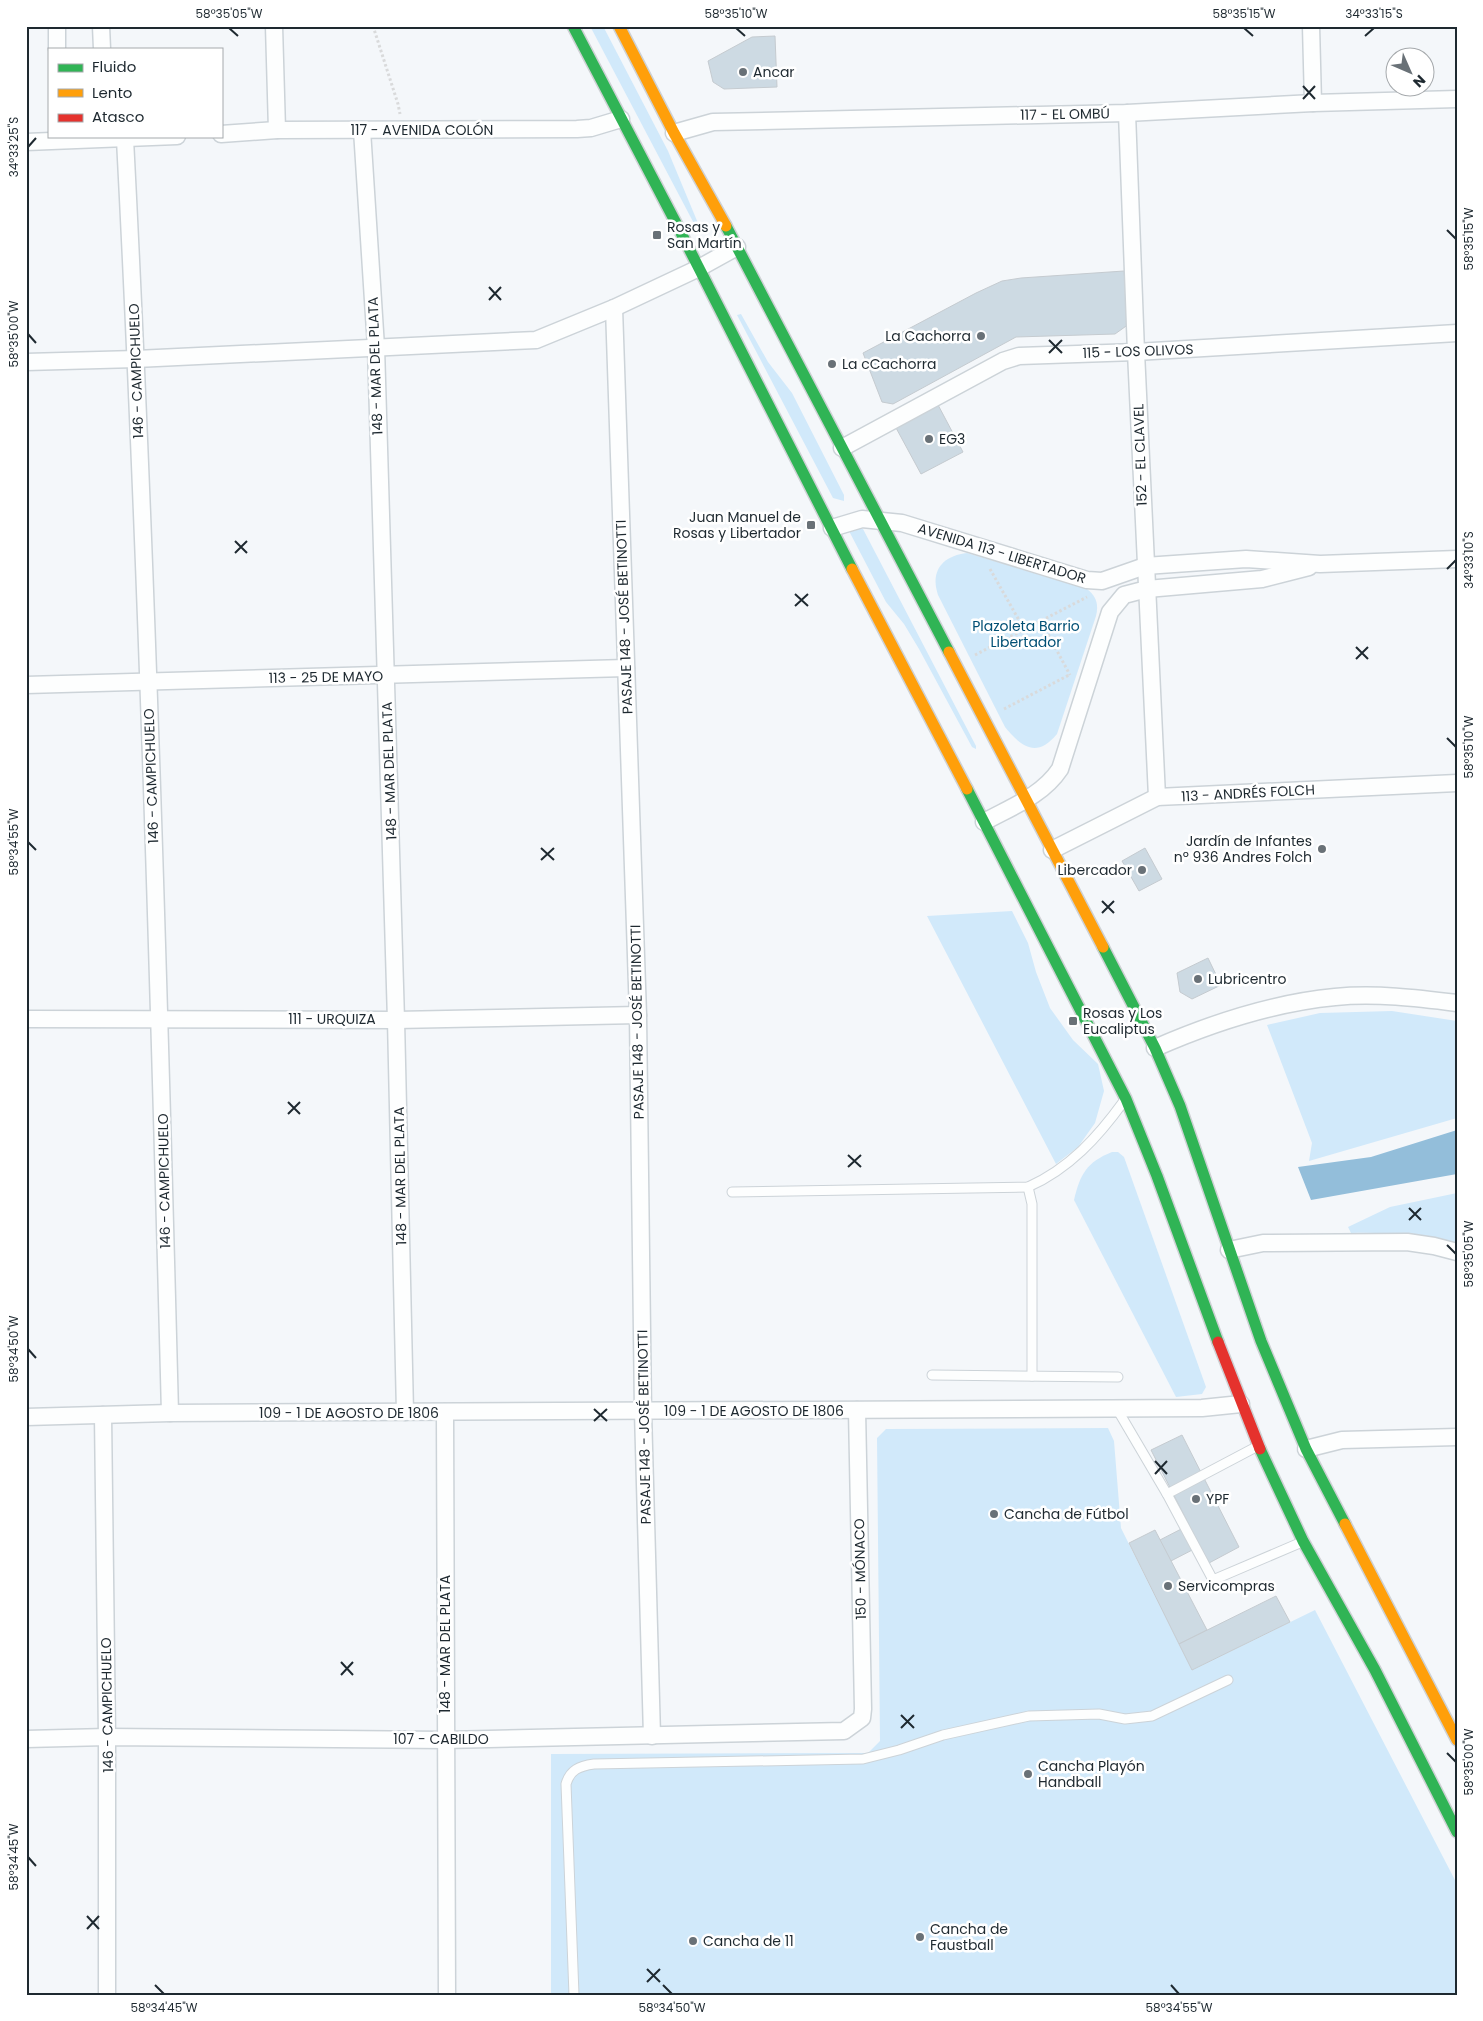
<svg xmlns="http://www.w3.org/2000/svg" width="1483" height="2021" viewBox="0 0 1483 2021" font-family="Poppins,sans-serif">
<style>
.green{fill:#d1e9fa}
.water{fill:#93beda}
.building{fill:#cddae3;stroke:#c5cbd0}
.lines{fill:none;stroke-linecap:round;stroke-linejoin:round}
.lane-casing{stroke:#ccd3d8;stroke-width:11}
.street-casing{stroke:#ccd3d8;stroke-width:19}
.fast-casing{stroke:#ced1d4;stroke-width:14}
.slow-casing{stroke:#ced1d4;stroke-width:14}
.jam-casing{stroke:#ced1d4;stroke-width:14}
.path{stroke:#d9dadb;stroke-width:3;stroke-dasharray:2.5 2.5;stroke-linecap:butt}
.lane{stroke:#fdfefe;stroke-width:9}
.street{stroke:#fdfefe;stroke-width:16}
.fast{stroke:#30b455;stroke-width:11}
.slow{stroke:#ff9f0a;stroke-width:11}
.jam{stroke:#e5322d;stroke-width:11}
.ticks{fill:none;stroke:#1e2930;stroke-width:2}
.poi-dot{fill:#697177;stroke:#fff;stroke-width:2}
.labels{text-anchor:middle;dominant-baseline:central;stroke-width:5;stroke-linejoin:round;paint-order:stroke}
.poi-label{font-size:14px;fill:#1e2930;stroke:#fff;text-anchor:start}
.street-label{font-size:14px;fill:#1e2930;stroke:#fff}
.park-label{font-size:14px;fill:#004f74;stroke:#fff}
.neatline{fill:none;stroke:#1e2930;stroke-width:2}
.ticks-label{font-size:12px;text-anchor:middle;fill:#1e2930}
</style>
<rect width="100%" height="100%" fill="#f4f7fa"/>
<g class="green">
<polygon points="590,26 603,26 668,151 700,228 699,233"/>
<polygon points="741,314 768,362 792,393 844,495 844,501 833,498 737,315"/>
<polygon points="855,528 863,529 976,746 976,749 972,747 919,649 904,624 886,602 849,531"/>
<path d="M967 553 1087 589C1096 596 1099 604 1096 616L1057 734C1037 758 1022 748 1005 727L938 595C930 571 942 556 967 553Z"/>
<polygon points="1012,911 1028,943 1036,972 1050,1008 1073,1040 1098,1064 1104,1091 1095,1123 1078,1147 1056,1164 927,916"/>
<polygon points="1392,1011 1457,1021 1457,1118 1309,1161 1312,1143 1267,1025 1320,1013"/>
<path d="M1112 1152H1118L1124 1157 1206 1387 1202 1394 1176 1397 1074 1200C1080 1174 1087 1162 1112 1152Z"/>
<path d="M1457 1193V1245C1422 1235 1387 1232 1351 1233L1348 1227 1390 1207Z"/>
<polygon points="1108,1428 1114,1441 1121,1528 1192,1670 1315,1610 1457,1884 1457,1995 551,1995 551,1754 868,1753 880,1741 877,1438 886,1429"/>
</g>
<polygon class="water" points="1457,1130 1457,1174 1311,1200 1298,1167 1371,1157"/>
<g class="building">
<polygon points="775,36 777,87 724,89 713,82 708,61 752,37"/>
<polygon points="1124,271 1129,324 1115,334 1016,337 893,404 882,402 863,353 976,293 1002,281 1021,278"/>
<polygon points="937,403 963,452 921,474 895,426"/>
<polygon points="1145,848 1162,879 1139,891 1122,861"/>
<polygon points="1208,958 1221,985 1192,999 1180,992 1177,973"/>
<polygon points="1182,1435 1239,1547 1209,1563 1200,1546 1167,1563 1156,1542 1189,1525 1151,1450"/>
<polygon points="1155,1530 1207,1630 1179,1644 1129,1543"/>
<polygon points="1276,1596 1290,1622 1192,1670 1179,1644"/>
</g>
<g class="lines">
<defs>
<g id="lane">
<polyline points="1028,1187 1032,1204 1032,1376"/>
<path d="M732 1192 1028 1187C1069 1169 1098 1137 1124 1101"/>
<polyline points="932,1375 1118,1377"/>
<polyline points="1117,1409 1167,1494"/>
<polyline points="1256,1447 1167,1494 1213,1580 1302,1542"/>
<path d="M574 1995 566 1784C570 1770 579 1766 594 1764L863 1759 899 1750 943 1735 1029 1716 1099 1714 1125 1719 1152 1716 1228 1680"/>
</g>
<g id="street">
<polyline points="57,26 57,49"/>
<polyline points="101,26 102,49"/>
<polyline points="274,26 277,130"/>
<polyline points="1311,26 1313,103"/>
<polyline points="1127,113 1136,352 1157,797"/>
<polyline points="362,130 376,347 396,1020 405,1412"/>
<polyline points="674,133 713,122 1127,113 1313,103 1457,99"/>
<polyline points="221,134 277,130 577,129 591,128 621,119"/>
<path d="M125 139C147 564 159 989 170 1413"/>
<polyline points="26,142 177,136"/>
<polyline points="614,308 638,1015 643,1412 652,1736"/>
<polyline points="26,362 136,359 536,340 614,308 699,268 737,247"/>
<polyline points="842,448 1003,361 1019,356 1136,352 1457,333"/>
<polyline points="832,528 862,519 902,523 1087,580 1102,581 1145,566 1246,559 1320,564 1457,559"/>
<polyline points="26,685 626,668"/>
<path d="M984 822C1011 807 1042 796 1060 769L1110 612 1124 595 1147 589 1262 579 1309 567"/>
<polyline points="1052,850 1157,797 1457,783"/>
<polyline points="26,1019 396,1020 638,1015"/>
<path d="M1155 1048C1212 1023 1272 1003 1335 997 1375 993 1417 998 1457 1003"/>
<polyline points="1229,1250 1263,1243 1407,1242 1434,1246 1457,1252"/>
<polyline points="445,1412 447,1995"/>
<polyline points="103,1415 107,1737 107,1995"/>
<polyline points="26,1417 170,1413 1202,1408 1241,1404"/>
<polyline points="1306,1449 1342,1440 1457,1437"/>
<polyline points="26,1739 107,1737 445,1740 844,1731 862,1718 863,1709 857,1410"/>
</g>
<g id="fast">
<polyline points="573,26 677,225 852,569"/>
<polyline points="726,226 949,652"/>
<polyline points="967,789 1126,1099 1157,1176 1218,1342"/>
<polyline points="1103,947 1155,1048 1180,1106 1261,1341 1306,1449 1345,1524"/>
<polyline points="1260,1449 1303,1541 1375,1670 1457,1832"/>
</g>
<g id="slow">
<polyline points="619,26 674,133 726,226"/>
<polyline points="852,569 967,789"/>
<polyline points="949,652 1103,947"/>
<polyline points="1345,1524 1457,1740"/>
</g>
<polyline id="jam" points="1218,1342 1260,1449"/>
</defs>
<use href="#lane" class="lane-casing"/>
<use href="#street" class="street-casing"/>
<use href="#fast" class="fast-casing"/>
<use href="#slow" class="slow-casing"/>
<use href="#jam" class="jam-casing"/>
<g class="path">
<polyline points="373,26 398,104 400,114"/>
<polyline points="990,569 1024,629"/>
<polyline points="1041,621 1070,675"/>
<polyline points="975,655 1087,597"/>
<polyline points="1004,709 1069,675"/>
</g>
<use href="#lane" class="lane"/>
<use href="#street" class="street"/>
<use href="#fast" class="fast"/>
<use href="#slow" class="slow"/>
<use href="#jam" class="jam"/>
</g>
<path class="ticks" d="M229 28 238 36M736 28 745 36M1244 28 1253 36M1365 36 1374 28M1303 86 1315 99M1303 99 1315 86M28 147 36 138M1447 230 1456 239M489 287 501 300M489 300 501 287M28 334 36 343M1049 340 1062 353M1049 353 1062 340M235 541 247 553M235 553 247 541M1447 569 1456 560M795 594 808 606M795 606 808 594M1356 647 1368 659M1356 659 1368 647M1447 738 1456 747M28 842 36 850M541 848 554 860M541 860 554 848M1102 901 1114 913M1102 913 1114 901M288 1102 300 1114M288 1114 300 1102M848 1155 861 1167M848 1167 861 1155M1409 1208 1421 1220M1409 1220 1421 1208M1447 1245 1456 1254M28 1349 36 1358M594 1409 607 1421M594 1421 607 1409M1155 1461 1167 1474M1155 1474 1167 1461M341 1662 353 1675M341 1675 353 1662M901 1715 914 1728M901 1728 914 1715M1447 1753 1456 1762M28 1857 36 1866M87 1916 99 1929M87 1929 99 1916M647 1969 660 1982M647 1982 660 1969M155 1985 164 1994M663 1985 672 1994M1171 1985 1179 1994"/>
<g class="poi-dot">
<circle cx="743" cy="72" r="5"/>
<rect x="652" y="230" width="10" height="10" rx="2.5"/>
<circle cx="981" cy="336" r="5"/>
<circle cx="832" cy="364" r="5"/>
<circle cx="929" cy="439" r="5"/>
<rect x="806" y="520" width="10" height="10" rx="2.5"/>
<circle cx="1322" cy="849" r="5"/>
<circle cx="1142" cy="870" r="5"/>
<circle cx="1198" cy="979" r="5"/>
<rect x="1068" y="1016" width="10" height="10" rx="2.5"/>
<circle cx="1196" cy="1499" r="5"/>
<circle cx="994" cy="1514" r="5"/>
<circle cx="1168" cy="1586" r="5"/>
<circle cx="1028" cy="1774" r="5"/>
<circle cx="920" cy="1937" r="5"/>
<circle cx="693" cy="1941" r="5"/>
</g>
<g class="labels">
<g class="poi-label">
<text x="753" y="72">Ancar</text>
<text x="667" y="227">Rosas y<tspan x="667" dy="16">San Martín</tspan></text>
<text x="971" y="336" text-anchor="end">La Cachorra</text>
<text x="842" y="364">La cCachorra</text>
<text x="939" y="439">EG3</text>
<text x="801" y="517" text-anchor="end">Juan Manuel de<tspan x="801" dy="16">Rosas y Libertador</tspan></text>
<text x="1312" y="841" text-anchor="end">Jardín de Infantes<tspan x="1312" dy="16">nº 936 Andres Folch</tspan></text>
<text x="1132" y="870" text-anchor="end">Libercador</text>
<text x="1208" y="979">Lubricentro</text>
<text x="1083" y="1013">Rosas y Los<tspan x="1083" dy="16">Eucaliptus</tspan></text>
<text x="1206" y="1499">YPF</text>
<text x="1004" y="1514">Cancha de Fútbol</text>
<text x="1178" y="1586">Servicompras</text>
<text x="1038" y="1766">Cancha Playón<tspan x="1038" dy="16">Handball</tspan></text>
<text x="930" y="1929">Cancha de<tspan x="930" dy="16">Faustball</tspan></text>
<text x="703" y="1941">Cancha de 11</text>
</g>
<g class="street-label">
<text transform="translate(1065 114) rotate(-1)">117 - EL OMBÚ</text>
<text x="422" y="130">117 - AVENIDA COLÓN</text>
<text transform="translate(1138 351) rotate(-2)">115 - LOS OLIVOS</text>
<text transform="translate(375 366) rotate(-92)">148 - MAR DEL PLATA</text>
<text transform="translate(136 371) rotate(-92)">146 - CAMPICHUELO</text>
<text transform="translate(1140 455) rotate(-92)">152 - EL CLAVEL</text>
<text transform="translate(1002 553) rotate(17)">AVENIDA 113 - LIBERTADOR</text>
<text transform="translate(624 617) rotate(-92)">PASAJE 148 - JOSÉ BETINOTTI</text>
<text transform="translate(326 677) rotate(-1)">113 - 25 DE MAYO</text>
<text transform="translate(389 771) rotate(-92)">148 - MAR DEL PLATA</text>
<text transform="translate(151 776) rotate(-92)">146 - CAMPICHUELO</text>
<text transform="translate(1248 793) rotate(-3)">113 - ANDRÉS FOLCH</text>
<text x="332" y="1019">111 - URQUIZA</text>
<text transform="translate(637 1022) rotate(-91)">PASAJE 148 - JOSÉ BETINOTTI</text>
<text transform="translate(400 1176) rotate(-91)">148 - MAR DEL PLATA</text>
<text transform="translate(164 1181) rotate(-91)">146 - CAMPICHUELO</text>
<text x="754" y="1411">109 - 1 DE AGOSTO DE 1806</text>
<text x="349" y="1413">109 - 1 DE AGOSTO DE 1806</text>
<text transform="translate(644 1427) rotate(-91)">PASAJE 148 - JOSÉ BETINOTTI</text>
<text transform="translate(860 1569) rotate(-91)">150 - MÓNACO</text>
<text transform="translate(445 1644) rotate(-90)">148 - MAR DEL PLATA</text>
<text transform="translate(107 1705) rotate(-91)">146 - CAMPICHUELO</text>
<text x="441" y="1739">107 - CABILDO</text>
</g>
<g class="park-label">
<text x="1026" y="626">Plazoleta Barrio<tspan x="1026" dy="16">Libertador</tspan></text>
</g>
</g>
<rect width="1483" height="2021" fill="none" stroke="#ffffff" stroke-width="55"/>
<rect x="48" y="48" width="175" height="90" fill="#ffffff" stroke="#a5a9ac"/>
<rect x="58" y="64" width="25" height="8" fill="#30b455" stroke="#a5a9ac"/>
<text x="92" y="72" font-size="15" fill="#1e2930">Fluido</text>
<rect x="58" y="89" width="25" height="8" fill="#ff9f0a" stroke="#a5a9ac"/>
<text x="92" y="98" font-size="15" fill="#1e2930">Lento</text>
<rect x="58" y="114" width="25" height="8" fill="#e5322d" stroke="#a5a9ac"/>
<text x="92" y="122" font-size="15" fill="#1e2930">Atasco</text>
<g transform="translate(1410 72) rotate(135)"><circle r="24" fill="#ffffff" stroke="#a5a9ac"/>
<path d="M0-4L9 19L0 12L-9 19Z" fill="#697177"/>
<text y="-8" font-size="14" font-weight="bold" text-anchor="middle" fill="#1e2930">N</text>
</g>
<rect x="28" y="28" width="1428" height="1966" class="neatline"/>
<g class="ticks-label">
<text x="229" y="18">58°35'05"W</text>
<text x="736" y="18">58°35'10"W</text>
<text x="1244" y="18">58°35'15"W</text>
<text x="1374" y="18">34°33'15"S</text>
<text transform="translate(14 147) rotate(-90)" y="4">34°33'25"S</text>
<text transform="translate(1469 239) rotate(-90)" y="4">58°35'15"W</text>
<text transform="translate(14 334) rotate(-90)" y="4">58°35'00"W</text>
<text transform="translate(1469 560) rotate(-90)" y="4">34°33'10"S</text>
<text transform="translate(1469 747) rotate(-90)" y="4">58°35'10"W</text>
<text transform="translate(14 842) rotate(-90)" y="4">58°34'55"W</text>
<text transform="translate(1469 1254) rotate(-90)" y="4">58°35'05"W</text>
<text transform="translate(14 1349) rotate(-90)" y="4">58°34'50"W</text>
<text transform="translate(1469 1762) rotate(-90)" y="4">58°35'00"W</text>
<text transform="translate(14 1857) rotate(-90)" y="4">58°34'45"W</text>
<text x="164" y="2012">58°34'45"W</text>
<text x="672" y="2012">58°34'50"W</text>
<text x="1179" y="2012">58°34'55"W</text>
</g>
</svg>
